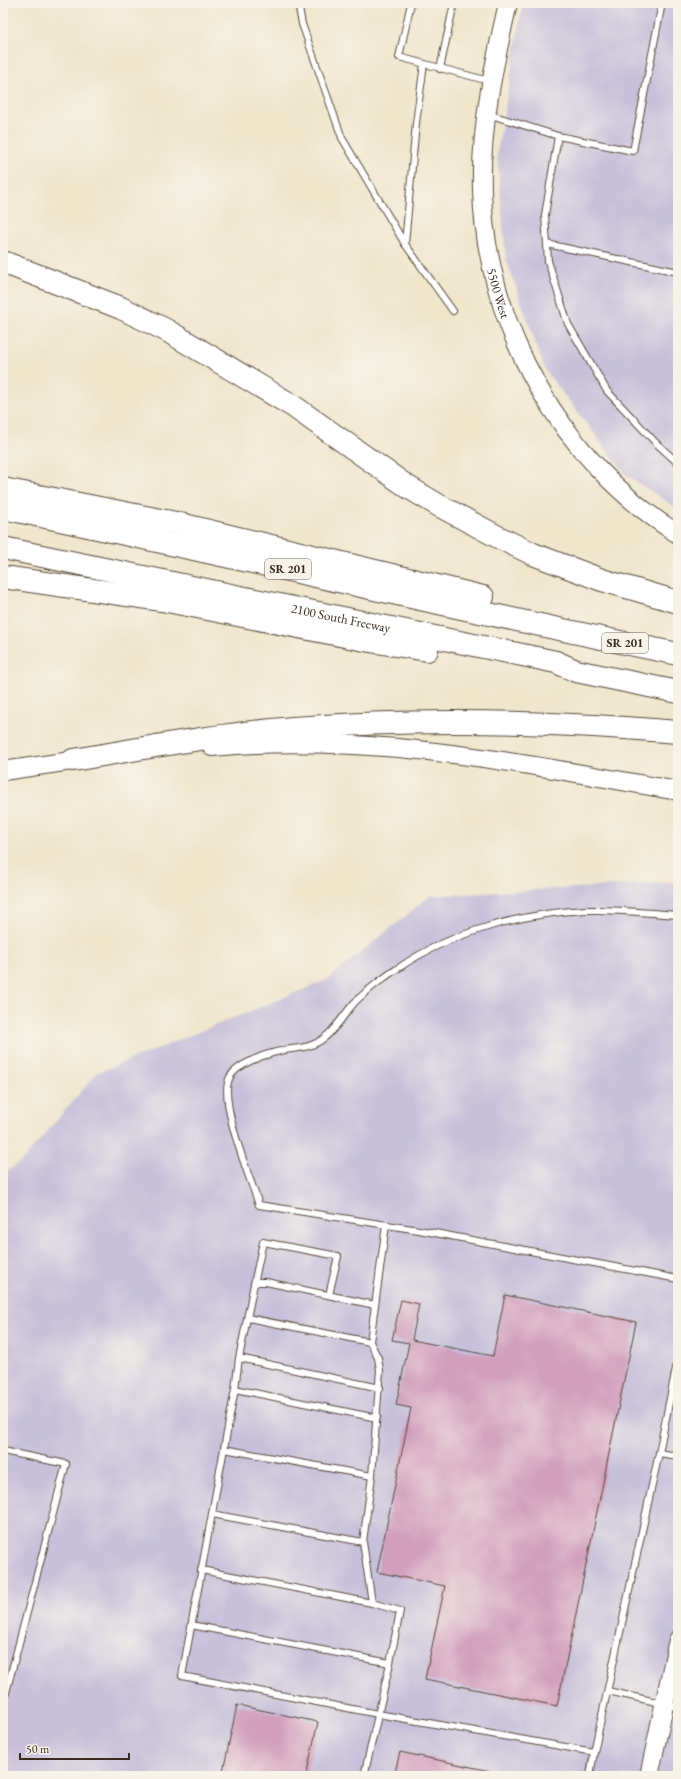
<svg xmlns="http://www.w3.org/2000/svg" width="681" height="1779" viewBox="0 0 681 1779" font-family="'EB Garamond',serif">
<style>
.industrial{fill:#c6c0da}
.building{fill:#d19ebc}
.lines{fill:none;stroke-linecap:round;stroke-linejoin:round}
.lane-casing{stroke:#564638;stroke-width:8}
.secondary-casing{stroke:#564638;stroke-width:20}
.highway-casing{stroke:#564638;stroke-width:24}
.lane{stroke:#fff;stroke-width:6}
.secondary{stroke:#fff;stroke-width:18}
.highway{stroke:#fff;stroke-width:22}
.labels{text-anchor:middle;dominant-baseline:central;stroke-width:4;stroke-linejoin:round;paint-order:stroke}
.shield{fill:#f7f3e8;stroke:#73665b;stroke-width:1}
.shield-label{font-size:12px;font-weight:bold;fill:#3b2a1e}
.street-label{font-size:13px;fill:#3b2a1e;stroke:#f7f3e8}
</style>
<rect width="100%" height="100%" fill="#f7f3e8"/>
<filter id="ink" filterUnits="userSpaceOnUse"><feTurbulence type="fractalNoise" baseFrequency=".025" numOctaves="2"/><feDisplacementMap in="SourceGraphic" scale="8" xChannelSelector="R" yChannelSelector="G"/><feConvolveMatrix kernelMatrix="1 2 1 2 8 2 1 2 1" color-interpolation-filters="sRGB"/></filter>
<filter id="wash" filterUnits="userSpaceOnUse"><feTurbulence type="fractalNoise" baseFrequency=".012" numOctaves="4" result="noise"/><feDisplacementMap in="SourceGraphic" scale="16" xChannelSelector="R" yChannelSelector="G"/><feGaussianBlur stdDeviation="0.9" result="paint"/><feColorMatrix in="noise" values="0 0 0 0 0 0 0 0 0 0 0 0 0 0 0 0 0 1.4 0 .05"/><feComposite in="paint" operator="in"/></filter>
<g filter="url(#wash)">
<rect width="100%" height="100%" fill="#efe6cc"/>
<g class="industrial">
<polygon points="523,3 678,3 678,509 626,475 545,370 506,259 497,154"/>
<polygon points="678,882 678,1776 3,1776 3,1173 21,1162 97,1073 327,980 430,896"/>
</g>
<g id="blocks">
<g class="building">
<polygon points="505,1295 636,1322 557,1706 425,1679 445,1586 377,1572 411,1408 396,1405 409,1343 392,1340 401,1300 419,1304 412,1340 493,1356"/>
<polygon points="237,1705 318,1722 306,1776 222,1776"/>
<polygon points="400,1752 490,1771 489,1776 394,1776"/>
</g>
</g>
</g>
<g filter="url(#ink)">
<use href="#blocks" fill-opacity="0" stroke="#564638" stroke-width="1"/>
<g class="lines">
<defs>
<g id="lane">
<polyline points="298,3 302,24 342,138 405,244 453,311"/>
<polyline points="411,3 399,57 489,81"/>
<polyline points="440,69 454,3"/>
<polyline points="488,114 558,136 545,215 548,261 568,324 607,391 656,443 678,463"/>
<polyline points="558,136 633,151 662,3"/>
<polyline points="405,244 416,123 424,64"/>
<polyline points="547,244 678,272"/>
<path d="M678 915C648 913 616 909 586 910 524 913 451 932 400 967 387 975 366 991 355 1002 345 1013 336 1029 324 1038 310 1050 293 1047 276 1052 263 1055 236 1065 230 1077 217 1099 251 1180 259 1205L419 1230 678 1279"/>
<polyline points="254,1284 263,1242 338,1256 329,1295"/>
<polyline points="375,1305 266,1282 258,1282 254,1284 239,1358 235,1389 182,1676 378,1714 594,1752"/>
<polyline points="248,1318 370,1342"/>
<polyline points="239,1358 380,1388"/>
<polyline points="235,1389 377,1418"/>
<polyline points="224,1449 372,1476"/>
<polyline points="3,1451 66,1464 3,1704"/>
<polyline points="659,1453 678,1456"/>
<polyline points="212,1514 363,1542"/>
<polyline points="201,1570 372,1603"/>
<polyline points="191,1625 390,1663"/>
<polyline points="608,1691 678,1707"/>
<polyline points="364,1776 390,1663 400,1611 372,1603 363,1542 372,1476 380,1370 378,1358 370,1342 386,1225"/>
<polyline points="590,1776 594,1752 659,1453 678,1358"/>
</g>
<g id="secondary">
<path id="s1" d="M508 3C494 65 480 127 482 191 486 327 562 462 678 534"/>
<path d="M212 747C369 732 525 764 678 791"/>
<polyline points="3,771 85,759"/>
<polyline points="649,1776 678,1640"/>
</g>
<g id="highway">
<polyline points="3,262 121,308 166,330 293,406 408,487 438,505 500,538 533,554 602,580 678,602"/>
<polyline points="3,489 176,523 483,597"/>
<path d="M3 508C228 555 452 608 678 654"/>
<path id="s2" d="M3 548 556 662 576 671 678 692"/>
<polyline points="3,577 162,600 370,641 427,650"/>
<path d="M73 760C146 748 219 734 293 728 421 718 550 721 678 732"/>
</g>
</defs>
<use href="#lane" class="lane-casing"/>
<use href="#secondary" class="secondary-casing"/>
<use href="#highway" class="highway-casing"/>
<use href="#lane" class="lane"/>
<use href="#secondary" class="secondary"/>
<use href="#highway" class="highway"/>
</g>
</g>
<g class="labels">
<g class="shield">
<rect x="265" y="559" width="46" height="20" rx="3"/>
<rect x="602" y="633" width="46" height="20" rx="3"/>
</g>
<g class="shield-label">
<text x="288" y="569">SR 201</text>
<text x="625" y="643">SR 201</text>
</g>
<g class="street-label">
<text stroke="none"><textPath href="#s1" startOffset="294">5500 West</textPath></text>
<text stroke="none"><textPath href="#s2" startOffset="345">2100 South Freeway</textPath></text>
</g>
</g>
<rect width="681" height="1779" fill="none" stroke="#f7f3e8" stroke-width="16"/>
<path d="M20 1753v6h109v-6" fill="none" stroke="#3b2a1e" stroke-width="2"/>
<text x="26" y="1753" font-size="12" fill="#3b2a1e" stroke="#f7f3e8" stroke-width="3" paint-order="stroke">50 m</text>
</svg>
